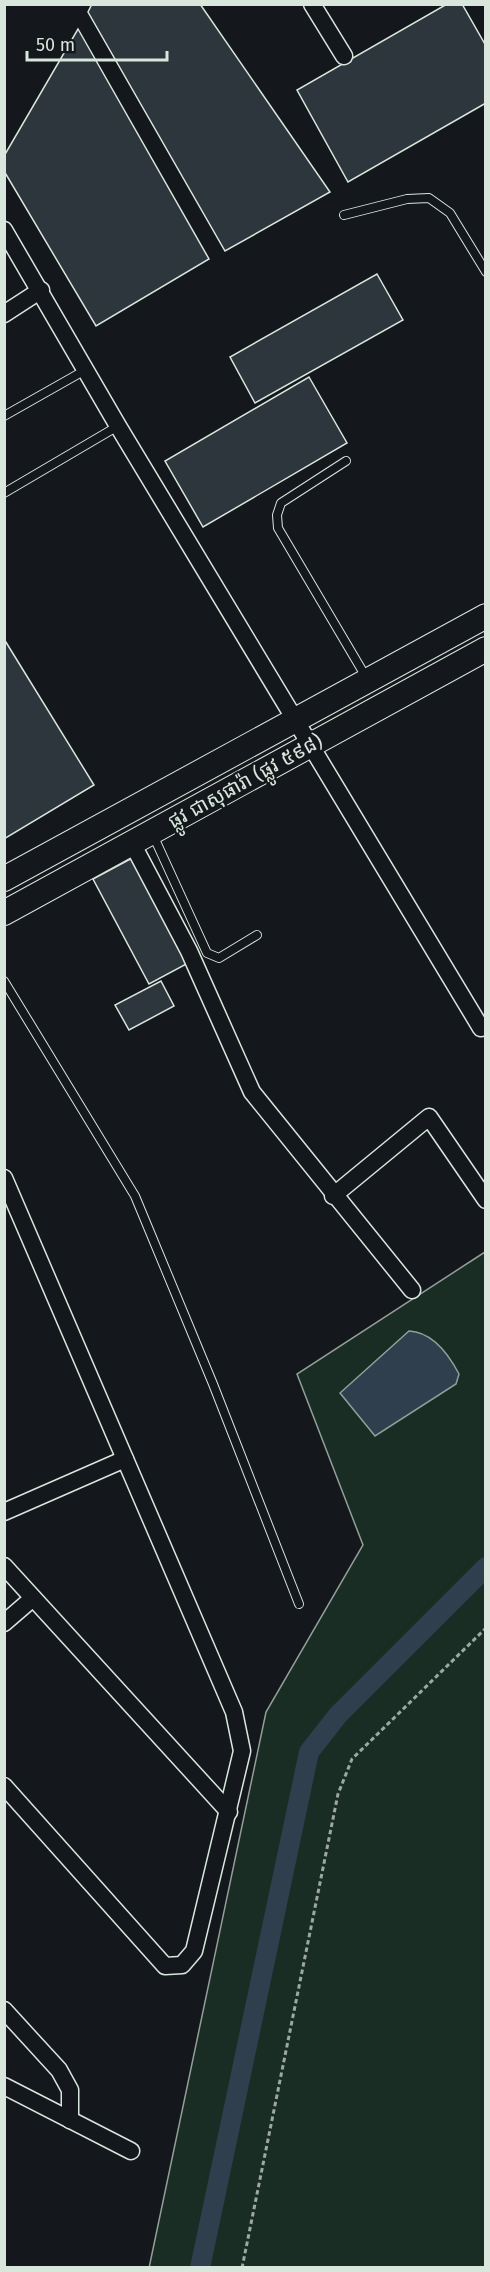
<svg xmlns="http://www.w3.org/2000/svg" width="490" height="2272" viewBox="0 0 490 2272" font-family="'Fira Sans','Noto Sans Khmer',sans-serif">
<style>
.green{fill:#1a2d24;stroke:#939e99;stroke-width:1.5}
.water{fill:#2f3f4d;stroke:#939e99;stroke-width:1.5}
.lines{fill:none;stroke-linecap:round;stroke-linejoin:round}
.canal{stroke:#2f3f4d;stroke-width:20}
.building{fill:#2c363c;stroke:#d8e6dc;stroke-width:1.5}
.lane-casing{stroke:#d8e6dc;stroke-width:10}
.street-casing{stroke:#d8e6dc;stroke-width:19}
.secondary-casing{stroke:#d8e6dc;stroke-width:26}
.path{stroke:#9da8a2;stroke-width:3;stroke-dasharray:4.5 3;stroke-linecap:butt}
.lane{stroke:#14181c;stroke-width:8}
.street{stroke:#14181c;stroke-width:16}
.secondary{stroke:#14181c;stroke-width:24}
.labels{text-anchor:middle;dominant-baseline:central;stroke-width:4.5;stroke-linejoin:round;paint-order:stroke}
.street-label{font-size:20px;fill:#d8e6dc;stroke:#14181c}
</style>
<rect width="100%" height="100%" fill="#14181c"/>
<polygon class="green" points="485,1252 485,2267 149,2268 266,1712 363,1545 297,1374"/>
<path class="water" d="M409 1331C432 1332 449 1355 459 1374L456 1384 375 1436 340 1393Z"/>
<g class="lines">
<polyline class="canal" points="200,2268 309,1752 338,1715 486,1567"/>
</g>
<g class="building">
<polygon points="92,4 200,4 330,192 225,251 88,12"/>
<polygon points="447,4 462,4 486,46 486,103 348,182 297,90"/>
<polygon points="78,29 209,259 96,326 4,171 4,156"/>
<polygon points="377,274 403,320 255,403 230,357"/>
<polygon points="309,377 347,443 203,527 165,461"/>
<polygon points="4,639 94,785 4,839"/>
<polygon points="136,856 192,961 149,984 93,879"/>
<polygon points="161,981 174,1006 129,1030 115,1005"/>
</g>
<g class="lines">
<defs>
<g id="lane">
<polyline points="344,215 407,199 429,198 450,213 486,272"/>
<polyline points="4,416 87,369"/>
<polyline points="346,461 281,503 277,515 278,528 366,677"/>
<polyline points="4,493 118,426"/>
<polyline points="153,835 207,953 219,958 257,935"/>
<polyline points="4,981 135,1196 213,1384 299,1604"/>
</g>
<g id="street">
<polyline points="312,4 344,56"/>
<polyline points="4,230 118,426 481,1028"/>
<polyline points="4,314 41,290"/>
<polyline points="132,843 189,951 252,1092 412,1290"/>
<polyline points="4,1178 234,1712 242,1751 194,1951 182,1965 165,1966 4,1786"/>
<polyline points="333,1196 429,1117 486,1200"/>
<polyline points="4,1512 125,1459"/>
<polyline points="4,1566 229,1812"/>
<polyline points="4,1623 33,1598"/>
<polyline points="4,2010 59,2070 70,2090 70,2120"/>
<polyline points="4,2086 131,2151"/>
</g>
<g id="secondary">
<polyline points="4,879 486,616"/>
<polyline points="4,913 486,649"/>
</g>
</defs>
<use href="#lane" class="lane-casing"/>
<use href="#street" class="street-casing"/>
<use href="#secondary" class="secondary-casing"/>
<polyline class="path" points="242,2268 338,1794 352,1759 486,1628"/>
<use href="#lane" class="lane"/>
<use href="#street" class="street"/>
<use href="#secondary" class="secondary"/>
</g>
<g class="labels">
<g class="street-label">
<text transform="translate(245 781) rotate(-29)">ផ្លូវ ជាសុផារ៉ា (ផ្លូវ ៥៩៨)</text>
</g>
</g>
<rect width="490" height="2272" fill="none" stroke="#d8e6dc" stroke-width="12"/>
<path d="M27 51v9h140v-9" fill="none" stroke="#d8e6dc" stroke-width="3"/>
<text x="36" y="51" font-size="18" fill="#d8e6dc" stroke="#14181c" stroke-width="4.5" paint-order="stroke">50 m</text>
</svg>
